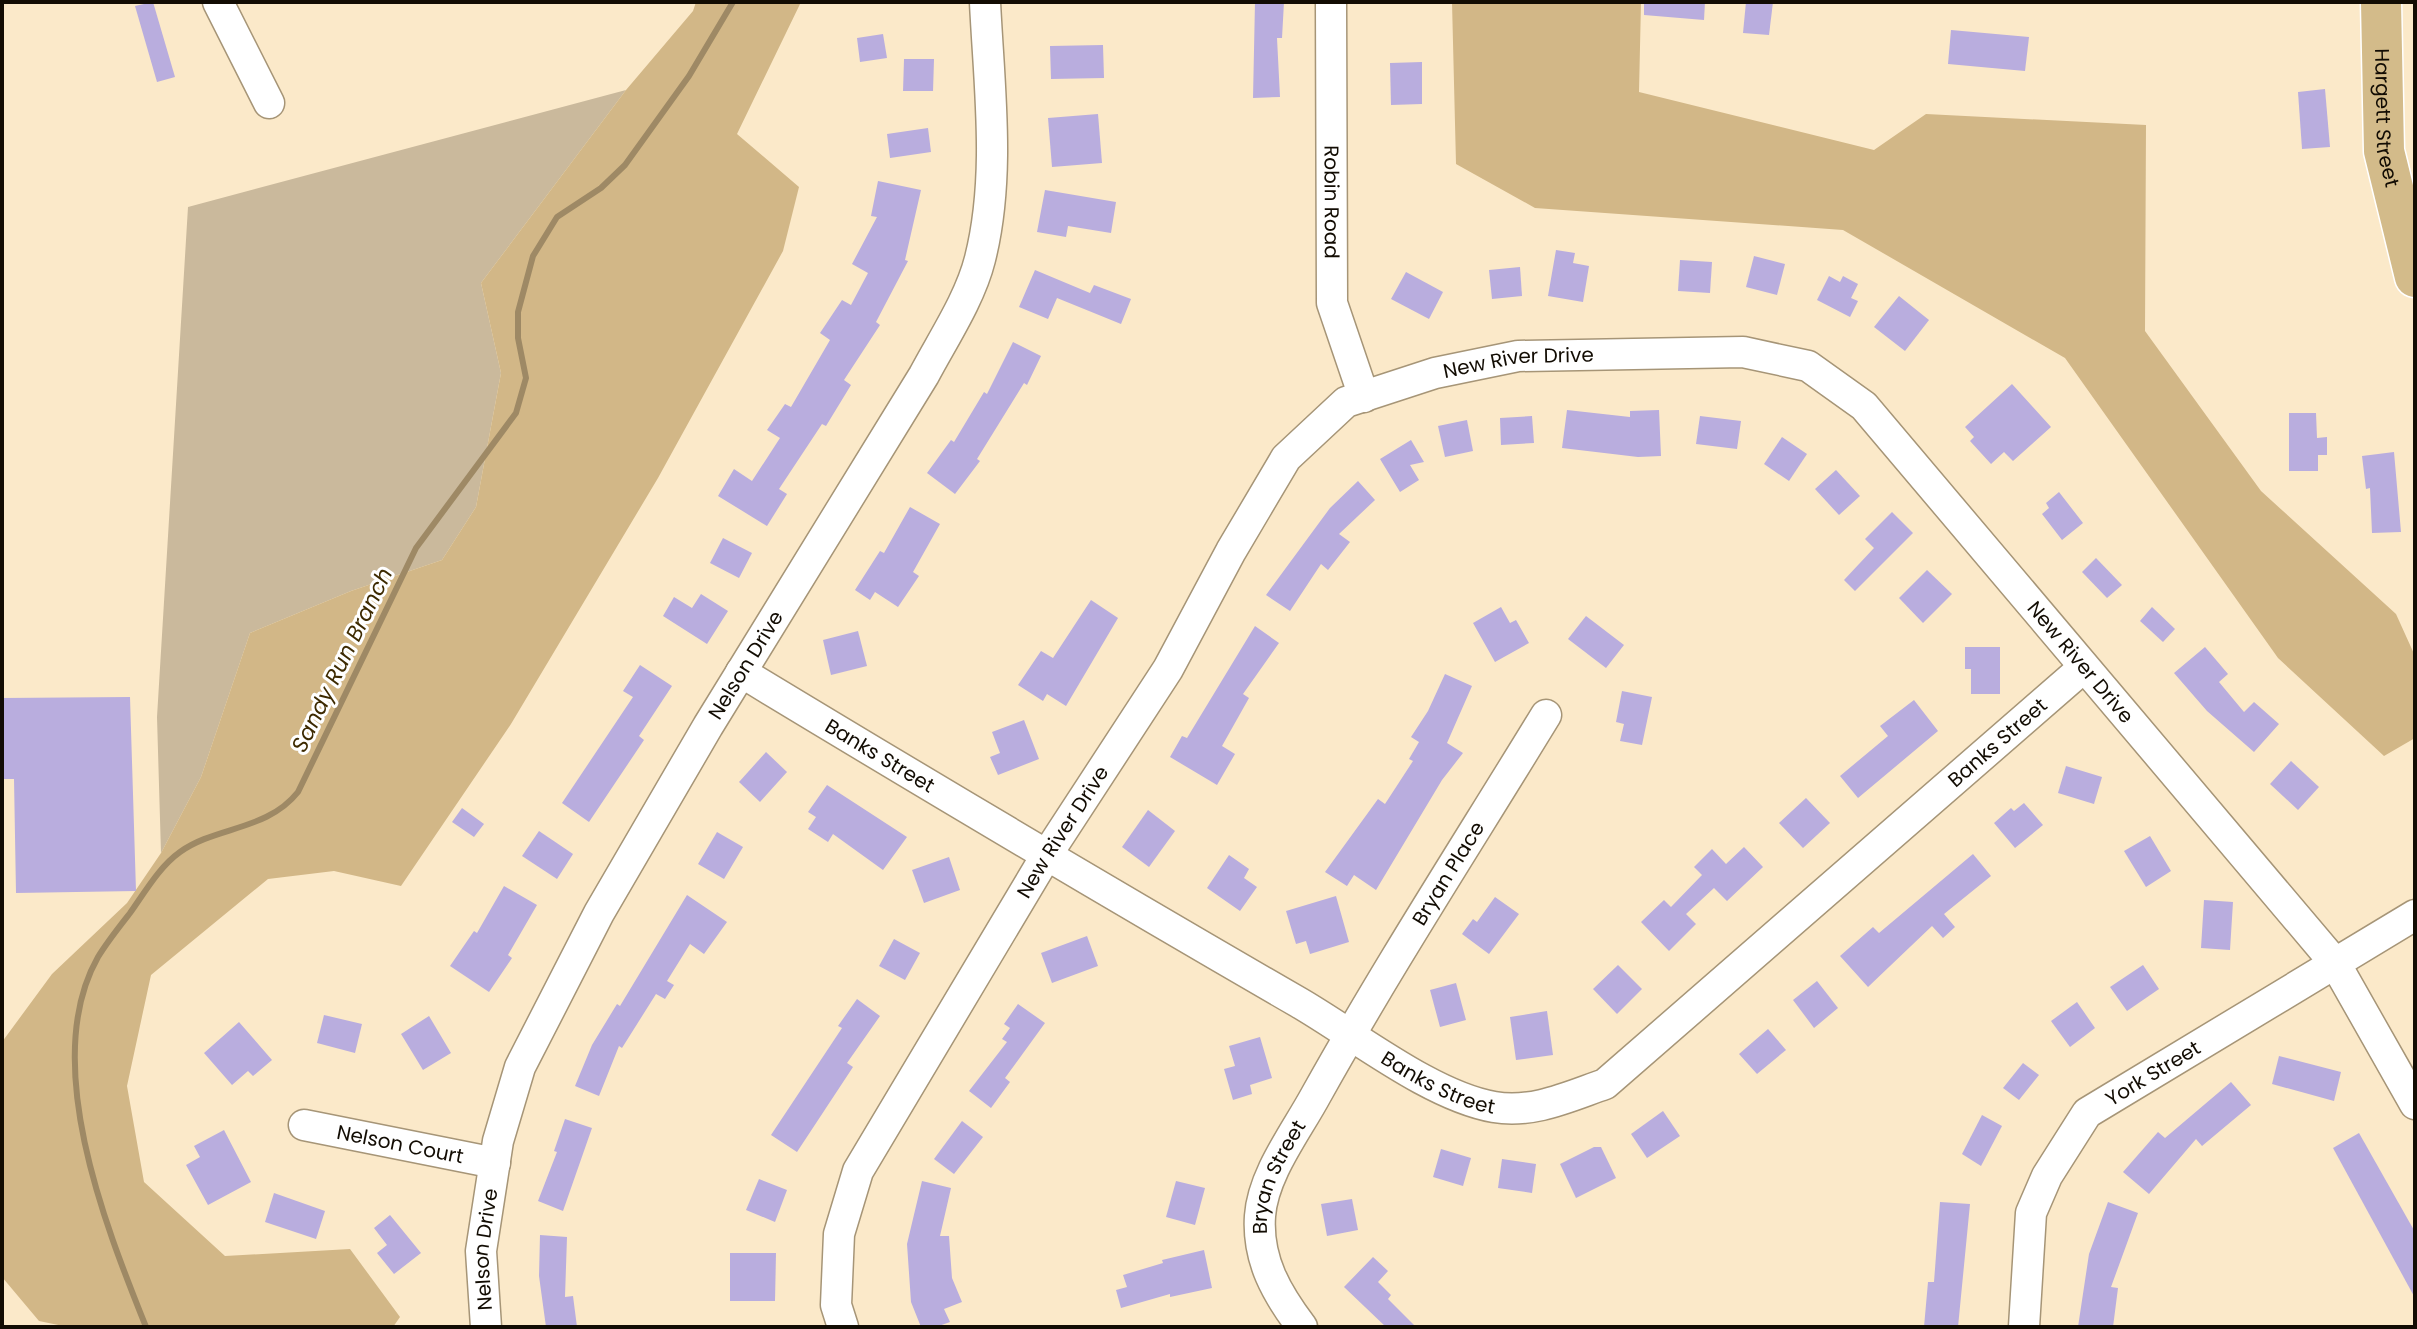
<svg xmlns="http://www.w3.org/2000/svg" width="2417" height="1329" viewBox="0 0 2417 1329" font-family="Poppins,sans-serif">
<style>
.green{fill:#cab99c}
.forest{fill:#d2b787}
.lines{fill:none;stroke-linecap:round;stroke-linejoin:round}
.stream{stroke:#9e8965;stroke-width:6}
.building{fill:#b9adde}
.minor-casing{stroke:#a69577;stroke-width:33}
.major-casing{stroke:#fff;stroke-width:43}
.minor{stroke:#fff;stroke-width:30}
.major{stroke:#d3bb8a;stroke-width:40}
.labels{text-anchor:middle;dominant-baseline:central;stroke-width:6;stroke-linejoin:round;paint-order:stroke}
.street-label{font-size:20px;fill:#120c03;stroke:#fff}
.water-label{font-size:22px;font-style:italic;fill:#3d2a01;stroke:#fff}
</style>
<rect width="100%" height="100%" fill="#fbe9c9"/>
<polygon class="green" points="626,90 481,283 501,373 476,507 442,560 351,591 250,633 201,777 161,853 157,717 188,207"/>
<g class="forest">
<polygon points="696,2 801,2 737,134 799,187 783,251 658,478 511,724 401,886 334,871 268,879 151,975 127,1086 144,1182 225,1256 350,1249 400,1317 393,1327 68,1327 39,1321 2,1277 2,1042 52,974 127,903 161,853 201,777 250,633 351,591 442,560 476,507 501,373 481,283 626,90 693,11"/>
<polygon points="1452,2 1641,2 1639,92 1874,150 1926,114 2146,125 2145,331 2261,491 2396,614 2415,656 2415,738 2384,756 2278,658 2065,358 1843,230 1535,208 1456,164"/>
</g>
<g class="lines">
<path class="stream" d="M146 1327C106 1227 39 1061 98 957 107 942 119 927 130 913 145 892 159 867 180 852 216 826 267 831 298 792L416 548 516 413 526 378 518 338V312L533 256 557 217 601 188 625 165 689 76 733 2"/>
</g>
<g class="building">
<polygon points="153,2 175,77 157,82 135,6"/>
<polygon points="1255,2 1284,2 1282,38 1277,38 1280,97 1253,98"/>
<polygon points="1644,2 1705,2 1704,20 1644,15"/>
<polygon points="1746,2 1773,2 1769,35 1743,33"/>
<polygon points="1951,30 2029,37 2025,71 1948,64"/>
<polygon points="883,34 887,58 860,62 857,38"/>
<polygon points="1103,45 1104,78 1051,79 1050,46"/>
<polygon points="904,59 934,59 933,91 903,91"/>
<polygon points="1422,62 1422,104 1391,105 1390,63"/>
<polygon points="2325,89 2330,147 2302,149 2298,92"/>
<polygon points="1098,114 1102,163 1052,167 1048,118"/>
<polygon points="928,128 931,152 890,158 887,134"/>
<polygon points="878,181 921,190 905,260 908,261 876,322 880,325 844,380 851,385 826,426 822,424 779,489 787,494 767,526 718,496 734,469 752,481 780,438 767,430 785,404 791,407 830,340 820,333 842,300 851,305 868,273 852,264 877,217 871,216"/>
<polygon points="1045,190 1116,202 1111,233 1068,226 1066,237 1037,232"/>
<polygon points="1556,250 1575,253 1573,263 1589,266 1583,302 1548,296"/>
<polygon points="1754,256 1785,264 1777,295 1746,287"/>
<polygon points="1680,260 1712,262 1710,293 1678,291"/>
<polygon points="1520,267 1522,296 1492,299 1489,270"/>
<polygon points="1035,270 1090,293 1094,285 1131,299 1121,324 1057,298 1048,319 1019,307"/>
<polygon points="1406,272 1443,292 1429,319 1391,299"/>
<polygon points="1829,276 1840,282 1843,276 1858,284 1851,298 1858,301 1850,317 1817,300"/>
<polygon points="1899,296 1929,320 1905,351 1874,327"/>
<polygon points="1013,342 1041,356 1027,385 1024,383 977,459 980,461 955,494 927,473 951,440 954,442 984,392 987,394"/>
<polygon points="2012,384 2051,427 2013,461 2004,452 1991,464 1970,441 1974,437 1965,427"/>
<polygon points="1567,410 1630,417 1630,411 1659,410 1661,456 1638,457 1562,448"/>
<polygon points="2289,413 2316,413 2317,438 2327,437 2327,455 2318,455 2318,471 2289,471"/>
<polygon points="1532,416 1534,443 1501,445 1500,418"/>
<polygon points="1700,416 1741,421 1737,449 1696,444"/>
<polygon points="1467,420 1473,451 1445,457 1438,426"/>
<polygon points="1782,437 1807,454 1789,481 1764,464"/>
<polygon points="1411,440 1424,462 1410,465 1419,480 1400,492 1380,459"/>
<polygon points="2394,452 2401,532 2372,533 2370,488 2366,489 2362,456"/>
<polygon points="1836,470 1860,496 1839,515 1815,489"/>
<polygon points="1358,481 1375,500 1339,534 1350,542 1328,570 1321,564 1290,611 1266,595 1330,508"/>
<polygon points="2059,492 2083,523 2062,540 2042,514 2049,508 2046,503"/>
<polygon points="910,507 940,524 913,572 919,576 898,607 875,592 870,600 855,590 880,551 884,553"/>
<polygon points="1892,512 1913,533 1855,591 1844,580 1874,548 1865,539"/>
<polygon points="723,538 752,553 739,578 710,563"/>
<polygon points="2096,558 2122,585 2107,598 2082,572"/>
<polygon points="1927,570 1952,594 1923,623 1899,598"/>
<polygon points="701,594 728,611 707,644 663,616 674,597 692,608"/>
<polygon points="1091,600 1118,618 1066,706 1047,694 1043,701 1018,685 1041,651 1053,658"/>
<polygon points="1501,607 1510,623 1516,620 1529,643 1495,662 1473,623"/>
<polygon points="2152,607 2175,629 2163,642 2140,621"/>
<polygon points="1586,616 1624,645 1606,668 1568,639"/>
<polygon points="1255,626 1279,643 1243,694 1249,698 1222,746 1235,754 1217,785 1170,757 1182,736 1187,738"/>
<polygon points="858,631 867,666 831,675 823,640"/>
<polygon points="1965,647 2000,647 2000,694 1971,694 1971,669 1965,669"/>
<polygon points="2205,647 2228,674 2219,682 2244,712 2254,702 2279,724 2254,752 2207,711 2174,673"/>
<polygon points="640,665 672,686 639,736 644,740 589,822 562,803 633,697 623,691"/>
<polygon points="1445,674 1472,686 1447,743 1463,753 1442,780 1376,890 1354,875 1347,886 1325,872 1378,799 1385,804 1413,761 1409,759 1419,742 1411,737 1428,711"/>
<polygon points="1622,691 1652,697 1642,745 1620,741 1624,724 1616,722"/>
<polygon points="130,697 136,891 16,893 14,779 2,779 2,698"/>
<polygon points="1914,700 1938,731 1858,798 1840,776 1888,736 1880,726"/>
<polygon points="1024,720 1039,759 998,775 990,757 1000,753 992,732"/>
<polygon points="766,752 787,772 760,802 739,782"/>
<polygon points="2291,761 2319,787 2298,810 2270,784"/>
<polygon points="2066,766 2102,777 2094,804 2058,793"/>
<polygon points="827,785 907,837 883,870 833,834 828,842 808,829 816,817 808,812"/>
<polygon points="1806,798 1830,823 1803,848 1779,823"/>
<polygon points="2024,803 2043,825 2015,848 1994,823 2011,808 2014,811"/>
<polygon points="462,808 484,824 474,837 452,822"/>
<polygon points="1148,810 1175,831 1149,867 1122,847"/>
<polygon points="539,831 573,854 557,879 522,856"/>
<polygon points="717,832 743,847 724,879 698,864"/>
<polygon points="2150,836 2171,871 2146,887 2124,851"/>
<polygon points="1744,847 1763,867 1727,901 1714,888 1686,914 1696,924 1669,951 1641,922 1664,900 1671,907 1702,875 1694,867 1712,849 1726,864"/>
<polygon points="1973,854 1991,876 1944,914 1955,927 1943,938 1932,926 1868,987 1840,956 1873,927 1879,933"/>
<polygon points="1229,855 1249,869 1244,878 1257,887 1240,911 1207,888"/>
<polygon points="949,857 960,890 924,903 912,870"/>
<polygon points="504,886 537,905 508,955 512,958 489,992 450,966 474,931 477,933"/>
<polygon points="687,895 727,922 704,954 690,944 667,981 674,985 665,999 656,994 622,1048 619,1046 599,1096 575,1086 592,1045 617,1004 620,1006"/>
<polygon points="1336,896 1349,942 1310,954 1306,941 1296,944 1286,911"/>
<polygon points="1495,897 1519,914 1489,954 1462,934 1473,919 1477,922"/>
<polygon points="2204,900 2233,902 2230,950 2201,948"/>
<polygon points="1087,936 1098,966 1052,983 1041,953"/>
<polygon points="894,939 920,953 905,980 879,966"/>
<polygon points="1618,965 1642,989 1617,1014 1593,989"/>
<polygon points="2143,965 2159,989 2127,1011 2110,987"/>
<polygon points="1817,981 1838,1008 1814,1028 1793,1000"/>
<polygon points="1456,983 1466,1020 1440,1027 1430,990"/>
<polygon points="857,999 880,1016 847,1063 853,1067 797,1152 771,1135 842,1028 838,1026"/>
<polygon points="2077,1002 2095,1028 2070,1047 2051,1021"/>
<polygon points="1018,1004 1045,1023 1005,1078 1010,1082 991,1108 969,1091 1007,1042 1002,1039 1010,1028 1004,1024"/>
<polygon points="1547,1011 1553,1055 1516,1060 1510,1017"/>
<polygon points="324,1015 362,1024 355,1053 317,1043"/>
<polygon points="429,1016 451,1053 423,1070 401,1034"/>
<polygon points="239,1022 272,1060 253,1076 248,1071 232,1085 204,1053"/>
<polygon points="1768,1029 1786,1050 1757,1074 1739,1054"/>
<polygon points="1260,1037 1272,1078 1250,1085 1252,1094 1233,1100 1224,1069 1235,1066 1229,1046"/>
<polygon points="2279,1056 2341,1072 2334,1101 2272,1084"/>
<polygon points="2023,1063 2039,1075 2019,1100 2003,1088"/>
<polygon points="2231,1082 2251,1105 2202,1146 2196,1139 2149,1194 2123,1172 2158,1132 2165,1138"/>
<polygon points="1663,1111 1680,1136 1647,1158 1631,1134"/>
<polygon points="1982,1115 2002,1126 1981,1166 1962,1154"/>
<polygon points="565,1119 592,1128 563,1211 538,1201 557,1152 554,1151"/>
<polygon points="962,1121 983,1137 954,1174 934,1159"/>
<polygon points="224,1130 251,1182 208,1205 186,1165 200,1157 194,1146"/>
<polygon points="2359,1133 2415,1232 2415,1298 2333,1148"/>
<polygon points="1594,1147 1601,1147 1616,1178 1576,1198 1560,1164"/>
<polygon points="1441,1149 1471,1158 1463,1186 1433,1177"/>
<polygon points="1502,1159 1536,1164 1532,1193 1498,1188"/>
<polygon points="759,1179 787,1190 775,1222 746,1210"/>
<polygon points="922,1181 951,1188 940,1236 949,1236 952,1278 962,1302 944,1309 950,1322 936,1327 921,1327 911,1302 907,1244"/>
<polygon points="1176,1181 1205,1188 1195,1225 1166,1217"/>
<polygon points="274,1193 325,1211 316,1239 265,1222"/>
<polygon points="1352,1199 1358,1230 1327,1236 1321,1204"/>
<polygon points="1940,1202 1970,1204 1958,1327 1924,1327 1928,1282 1934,1282"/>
<polygon points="2108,1202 2138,1213 2111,1287 2118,1288 2113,1327 2078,1327 2089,1254"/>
<polygon points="390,1215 421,1253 394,1274 377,1253 387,1245 374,1228"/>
<polygon points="540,1235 567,1237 565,1297 573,1296 577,1327 546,1327 539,1276"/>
<polygon points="1204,1250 1212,1288 1170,1297 1170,1294 1121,1308 1116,1290 1127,1287 1123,1275 1163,1263 1162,1260"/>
<polygon points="730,1253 776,1253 775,1301 730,1301"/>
<polygon points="1373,1257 1388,1271 1378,1282 1391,1295 1388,1299 1416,1327 1386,1327 1344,1287"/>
</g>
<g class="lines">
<defs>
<g id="minor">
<polyline points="218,2 269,103"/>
<path id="s1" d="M1331 2 1332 303 1364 397"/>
<path id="s2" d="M741 672C926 784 1111 894 1298 1002 1355 1035 1431 1096 1494 1107 1533 1114 1570 1096 1605 1084L2083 668"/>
<path id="s3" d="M304 1125 495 1163"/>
<path id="s4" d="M486 1327 481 1251 498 1141 520 1067 599 913 708 726 924 375C943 339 970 299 980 259 1001 176 989 86 985 2"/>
<path id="s5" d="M843 1327 836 1305 839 1234 858 1171 1046 856 1168 669 1231 551 1286 458 1346 402 1435 373 1518 356 1743 352 1808 366 1864 406 2335 963 2415 1104"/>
<path id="s6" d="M1302 1327C1277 1294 1257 1260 1260 1216 1263 1174 1296 1132 1316 1095 1388 966 1469 841 1546 715"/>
<path id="s7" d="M2024 1327 2031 1213 2047 1176 2087 1113 2415 915"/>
</g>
<g id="major">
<path id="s8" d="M2381 2 2384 151 2415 277"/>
</g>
</defs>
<use href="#minor" class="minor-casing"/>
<use href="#major" class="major-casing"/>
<use href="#minor" class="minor"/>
<use href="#major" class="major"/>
</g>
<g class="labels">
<g class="street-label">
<text stroke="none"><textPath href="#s8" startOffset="116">Hargett Street</textPath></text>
<text stroke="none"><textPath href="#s1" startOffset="200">Robin Road</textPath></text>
<text stroke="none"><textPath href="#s5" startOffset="1252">New River Drive</textPath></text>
<text stroke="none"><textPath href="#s5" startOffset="1948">New River Drive</textPath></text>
<text stroke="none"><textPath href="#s4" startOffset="726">Nelson Drive</textPath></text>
<text stroke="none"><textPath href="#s2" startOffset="1506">Banks Street</textPath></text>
<text stroke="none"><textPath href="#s2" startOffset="162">Banks Street</textPath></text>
<text stroke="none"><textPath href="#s5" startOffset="556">New River Drive</textPath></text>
<text stroke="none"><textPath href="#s6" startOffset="514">Bryan Place</textPath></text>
<text stroke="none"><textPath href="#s7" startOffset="306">York Street</textPath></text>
<text stroke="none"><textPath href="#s2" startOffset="810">Banks Street</textPath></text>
<text stroke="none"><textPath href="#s3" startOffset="98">Nelson Court</textPath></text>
<text stroke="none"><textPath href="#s6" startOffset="164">Bryan Street</textPath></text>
<text stroke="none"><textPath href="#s4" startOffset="78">Nelson Drive</textPath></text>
</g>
<g class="water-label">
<text transform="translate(342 660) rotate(-64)">Sandy Run Branch</text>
</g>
</g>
<rect width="2417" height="1329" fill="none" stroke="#120c03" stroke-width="8"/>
</svg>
